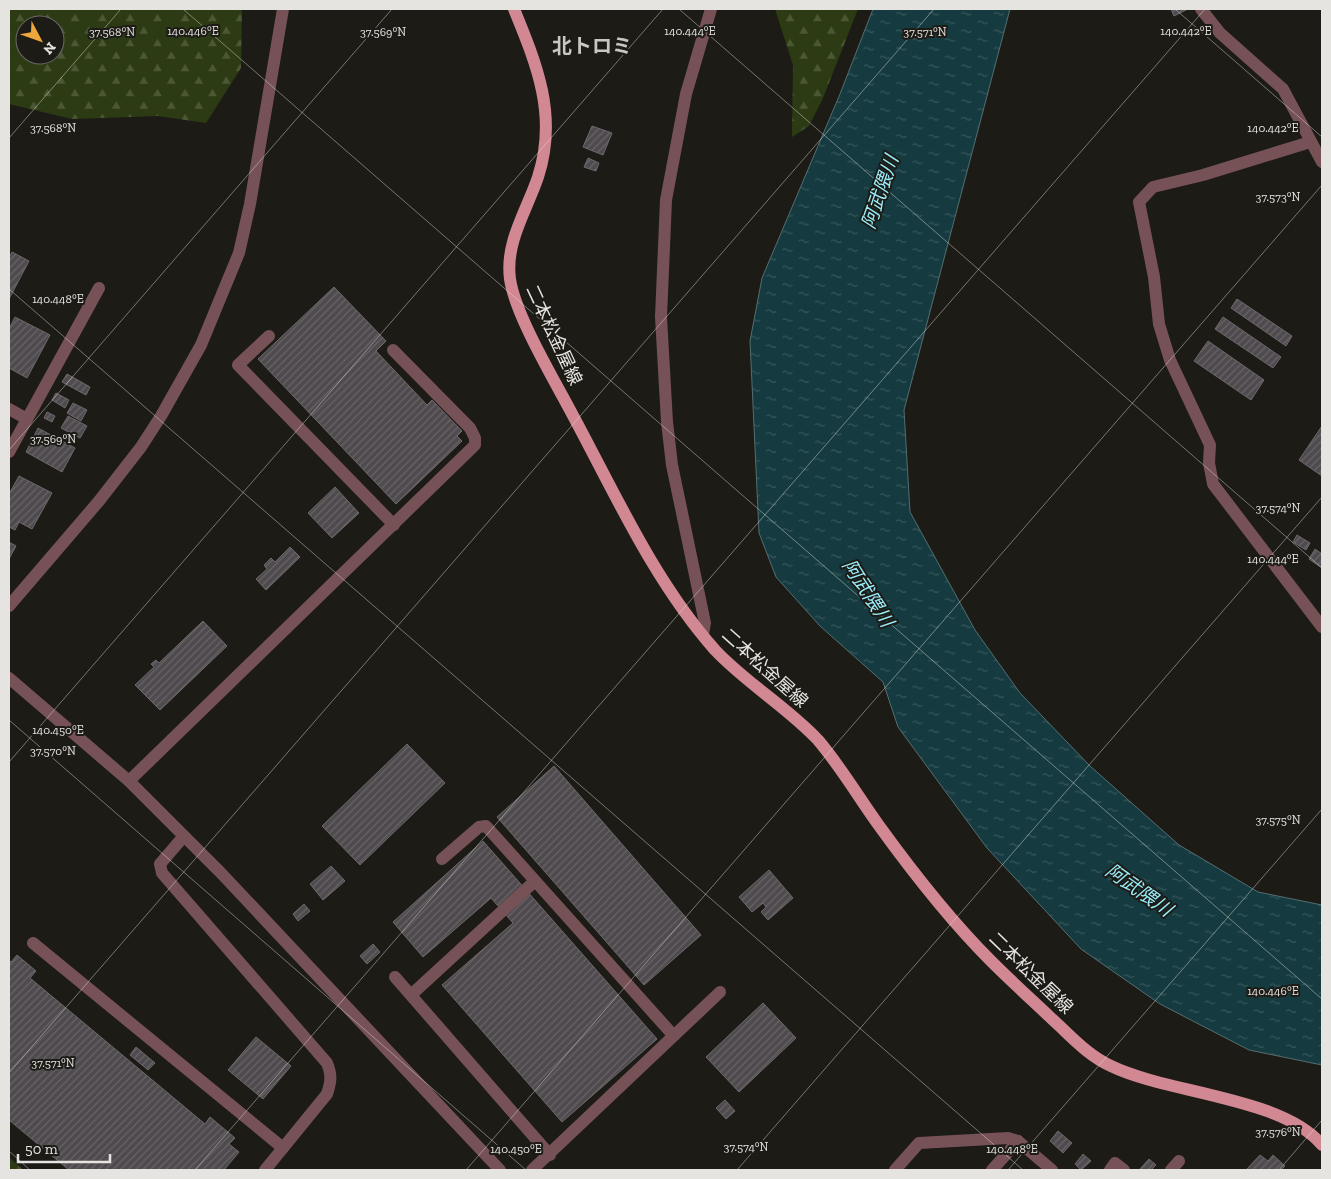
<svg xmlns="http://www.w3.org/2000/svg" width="1331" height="1179" viewBox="0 0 1331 1179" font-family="'Zilla Slab','Noto Sans JP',serif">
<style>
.forest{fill:url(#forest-firs);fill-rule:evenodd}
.water{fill:url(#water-ripples);stroke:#546e71}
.building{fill:url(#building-hatch);stroke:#6e686d}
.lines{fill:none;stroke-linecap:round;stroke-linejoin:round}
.minor{stroke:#765256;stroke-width:12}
.major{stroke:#d28892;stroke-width:12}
.ticks{fill:none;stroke:#e6e4e1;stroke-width:1;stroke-opacity:0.45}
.labels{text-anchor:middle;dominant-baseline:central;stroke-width:4;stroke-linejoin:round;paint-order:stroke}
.street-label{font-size:18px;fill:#e6e4e1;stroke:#1d1b16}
.water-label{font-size:19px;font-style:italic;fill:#99edfb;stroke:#1d1b16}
.quarter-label{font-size:20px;font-weight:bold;fill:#c9c7c0;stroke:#1d1b16}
.ticks-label{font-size:12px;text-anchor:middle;fill:#e6e4e1;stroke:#1d1b16;stroke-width:4;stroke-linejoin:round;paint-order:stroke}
</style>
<defs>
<pattern id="forest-firs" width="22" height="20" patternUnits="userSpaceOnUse" patternTransform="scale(1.25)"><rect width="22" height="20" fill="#2c3b13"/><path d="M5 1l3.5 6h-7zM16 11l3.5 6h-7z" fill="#4b5735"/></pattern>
<pattern id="water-ripples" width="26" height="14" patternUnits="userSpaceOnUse" patternTransform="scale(1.25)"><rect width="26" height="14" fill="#153b41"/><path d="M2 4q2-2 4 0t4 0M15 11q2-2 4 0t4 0" fill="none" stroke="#37575c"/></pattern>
<pattern id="building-hatch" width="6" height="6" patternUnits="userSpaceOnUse" patternTransform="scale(1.25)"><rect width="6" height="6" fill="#4f4a4e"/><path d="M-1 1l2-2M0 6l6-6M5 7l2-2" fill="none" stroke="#686467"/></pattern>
</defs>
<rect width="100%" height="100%" fill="#1d1b16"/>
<g class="forest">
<path d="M9 9H242L241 68 206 123 158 116 72 119 9 104ZM25 25H55V55H25Z"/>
<polygon points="775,9 858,9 823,98 809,126 792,137 793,65"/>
<polygon points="9,1157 23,1170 9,1170"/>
</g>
<polygon class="water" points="873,9 1010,9 904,410 910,512 975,630 1020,693 1090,766 1179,845 1258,892 1322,905 1322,1065 1249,1050 1160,1004 1081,949 987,848 898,727 883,682 820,626 776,577 759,533 750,341 762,278 840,94"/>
<g class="building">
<polygon points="1171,9 1186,9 1186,10 1174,16"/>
<polygon points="592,126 612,133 603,155 583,147"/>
<polygon points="588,158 599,163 596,171 584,167"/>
<polygon points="12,252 29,261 9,299 9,258"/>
<polygon points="334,287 386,341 376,351 427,405 432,400 462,431 457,436 462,441 396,504 258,359"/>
<polygon points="1237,299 1292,336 1286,346 1231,308"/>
<polygon points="15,317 50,335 27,378 9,368 9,329"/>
<polygon points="1223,317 1281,357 1273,368 1215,329"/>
<polygon points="1208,341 1264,380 1251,400 1194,361"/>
<polygon points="67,374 90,387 86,395 62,382"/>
<polygon points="56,393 69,400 65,408 52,400"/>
<polygon points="73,403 87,410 81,421 67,413"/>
<polygon points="47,412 55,416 52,422 44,418"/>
<polygon points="68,416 87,426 80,438 61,428"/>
<polygon points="1322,426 1322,476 1299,460"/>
<polygon points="38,428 75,448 62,472 26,452"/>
<polygon points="19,476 52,493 32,529 19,522 15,530 9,527 9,494"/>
<polygon points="335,487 359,513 332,538 308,513"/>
<polygon points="1297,535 1310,543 1306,550 1293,542"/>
<polygon points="9,542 16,546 9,559"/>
<polygon points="290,547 300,557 266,590 256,579 267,569 264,565 271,558 275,562"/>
<polygon points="1315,549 1322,554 1322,568 1309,559"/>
<polygon points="203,621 227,646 160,710 135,685 154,667 151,664 156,660 159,663"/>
<polygon points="407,744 445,783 360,865 322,826"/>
<polygon points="554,766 701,935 644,985 497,817"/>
<polygon points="483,841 657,1039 562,1122 442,985 513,923 491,898 423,957 393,922"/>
<polygon points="331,866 345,881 323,900 310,884"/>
<polygon points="769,870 793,898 768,920 761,912 766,907 763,903 752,912 739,897"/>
<polygon points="304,904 310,911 298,921 293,914"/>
<polygon points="373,944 380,952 367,964 360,956"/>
<polygon points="17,955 36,971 30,978 205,1124 210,1117 235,1138 229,1144 239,1152 224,1170 69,1170 9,1120 9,960 11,962"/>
<polygon points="763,1003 796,1038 739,1092 706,1057"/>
<polygon points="256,1037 291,1066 263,1099 228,1070"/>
<polygon points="136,1047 155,1063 148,1070 130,1055"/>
<polygon points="725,1100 735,1111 726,1119 716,1108"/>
<polygon points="1058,1131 1072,1143 1063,1153 1050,1141"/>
<polygon points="1083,1154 1091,1161 1081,1170 1075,1164"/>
<polygon points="1260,1155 1268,1161 1273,1155 1285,1166 1281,1170 1246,1170"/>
<polygon points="1149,1159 1156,1165 1151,1170 1139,1170"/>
</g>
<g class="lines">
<g class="minor">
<polyline points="1201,9 1220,33 1283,89 1322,162"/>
<polyline points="1307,143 1203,175 1153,187 1139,202 1154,277 1159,324 1170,360 1210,445 1209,463 1213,484 1322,627"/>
<polyline points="269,336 238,365 394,525"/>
<polyline points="9,409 27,419"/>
<polyline points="9,452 99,288"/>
<polyline points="9,606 99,501 141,447 161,416 201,345 239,253 250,204 283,9"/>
<polyline points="703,634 705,623 672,465 667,422 661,317 666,200 686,94 711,9"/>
<polyline points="9,678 129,781 221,873 500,1170"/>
<polyline points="129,781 475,445 475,438 470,428 393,350"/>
<path d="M184 836 160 864 162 873 327 1063C332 1075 331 1082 327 1094L265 1170"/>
<polyline points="442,859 479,827 486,826 673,1035"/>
<polyline points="33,943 283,1148"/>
<polyline points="395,977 550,1155"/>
<polyline points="411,995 535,881"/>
<polyline points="532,1170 720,992"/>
<polyline points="895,1170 919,1143 1008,1138 1018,1141"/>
<polyline points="992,1170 1018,1141 1052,1170"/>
<polyline points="1110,1170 1115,1163 1124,1170"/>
<polyline points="1171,1170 1179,1161"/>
</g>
<path class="major" d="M514 9C537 65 558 116 538 177 527 210 505 242 510 279 515 314 552 376 570 410 614 491 653 580 715 650 746 683 787 707 818 740 841 767 859 798 880 827 914 874 950 920 991 961 1011 981 1032 1000 1052 1019 1071 1036 1087 1055 1111 1066 1169 1094 1282 1097 1322 1145"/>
</g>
<path class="ticks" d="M183 9 1322 999M679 9 1322 568M1175 9 1322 137M9 138 121 9M9 289 1023 1170M9 450 392 9M9 720 526 1170M9 762 663 9M9 1073 934 9M9 1151 30 1170M195 1170 1205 9M466 1170 1322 185M737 1170 1322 497M1008 1170 1322 809M1279 1170 1322 1120"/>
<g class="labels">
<g class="street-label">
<text transform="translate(554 335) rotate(65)">二本松金屋線</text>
<text transform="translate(765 668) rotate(42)">二本松金屋線</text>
<text transform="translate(1031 973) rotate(44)">二本松金屋線</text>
</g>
<g class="water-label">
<text transform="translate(880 192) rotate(-71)">阿武隈川</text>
<text transform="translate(868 593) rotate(57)">阿武隈川</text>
<text transform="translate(1139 890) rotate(35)">阿武隈川</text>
</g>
<g class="quarter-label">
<text x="592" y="46">北トロミ</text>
</g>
</g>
<g class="ticks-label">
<text x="193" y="35">140.446°E</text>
<text x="690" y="35">140.444°E</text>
<text x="1186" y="35">140.442°E</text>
<text x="925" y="36">37.571°N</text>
<text x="112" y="36">37.568°N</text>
<text x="383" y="36">37.569°N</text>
<text x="53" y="132">37.568°N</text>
<text x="1273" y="132">140.442°E</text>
<text x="1278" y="201">37.573°N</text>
<text x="58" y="303">140.448°E</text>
<text x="53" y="443">37.569°N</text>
<text x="1278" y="512">37.574°N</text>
<text x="1273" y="563">140.444°E</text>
<text x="58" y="734">140.450°E</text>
<text x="53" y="755">37.570°N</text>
<text x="1278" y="824">37.575°N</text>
<text x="1273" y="995">140.446°E</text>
<text x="53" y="1067">37.571°N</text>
<text x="1278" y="1136">37.576°N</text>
<text x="746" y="1151">37.574°N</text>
<text x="516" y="1153">140.450°E</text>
<text x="1012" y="1153">140.448°E</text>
</g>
<rect width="1331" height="1179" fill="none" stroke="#e6e4e1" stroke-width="20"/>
<g transform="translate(40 40) rotate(131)"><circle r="24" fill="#1d1b16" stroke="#6d6b67"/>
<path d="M0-4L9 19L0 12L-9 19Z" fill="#eea73c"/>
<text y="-8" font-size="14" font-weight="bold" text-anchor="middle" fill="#e6e4e1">N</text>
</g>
<path d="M18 1154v8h92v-8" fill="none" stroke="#e6e4e1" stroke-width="2.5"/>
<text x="25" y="1154" font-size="15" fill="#e6e4e1" stroke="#1d1b16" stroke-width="4" paint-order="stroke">50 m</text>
</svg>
